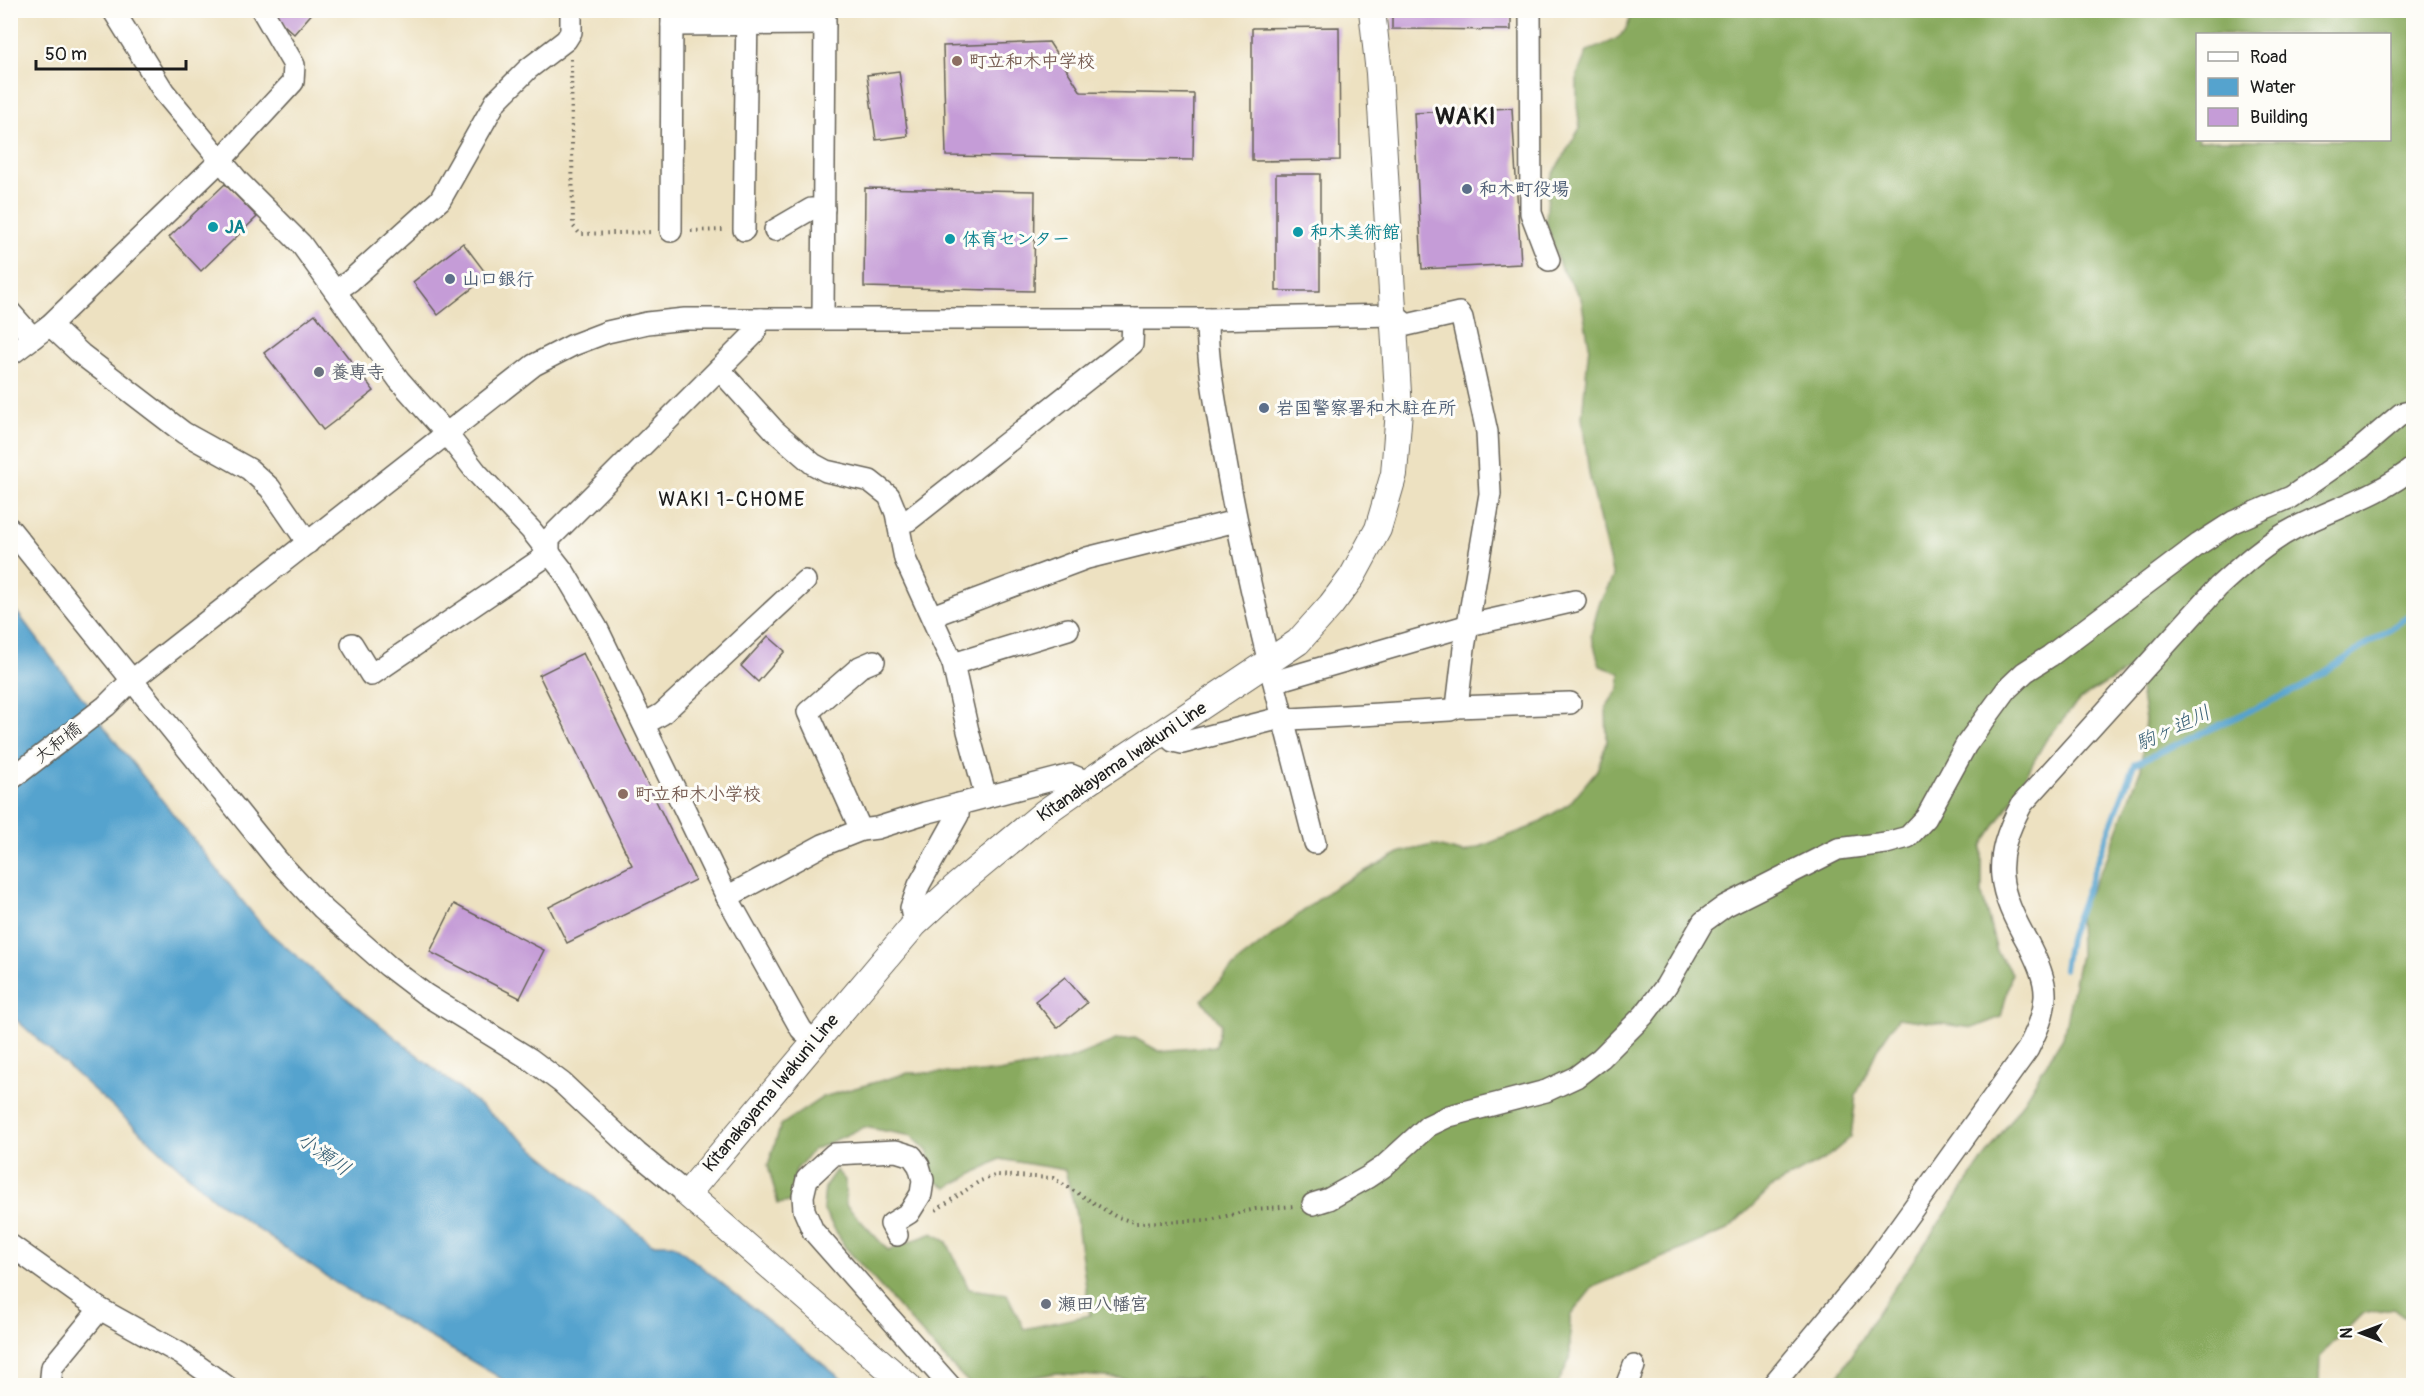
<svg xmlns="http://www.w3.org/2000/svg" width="2424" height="1396" viewBox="0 0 2424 1396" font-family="Pangolin,'Klee One',sans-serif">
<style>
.forest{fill:#89aa5e;stroke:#52633d;stroke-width:1.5;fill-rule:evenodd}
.water{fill:#55a3ce;stroke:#386075;stroke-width:1.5}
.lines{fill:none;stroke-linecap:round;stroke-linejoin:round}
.stream{stroke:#55a3ce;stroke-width:6}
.building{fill:#c59cd7}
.minor-casing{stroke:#656156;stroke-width:24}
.major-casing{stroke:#656156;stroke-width:28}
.path{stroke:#656156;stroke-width:4;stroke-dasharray:1.5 4.5;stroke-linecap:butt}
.minor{stroke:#fff;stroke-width:21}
.major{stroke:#fff;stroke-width:26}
.education-dot{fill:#8d6e63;stroke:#fdfcf7;stroke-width:2}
.service-dot{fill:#5c6f8a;stroke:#fdfcf7;stroke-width:2}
.culture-dot{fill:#0f9aa8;stroke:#fdfcf7;stroke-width:2}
.worship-dot{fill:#6b7280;stroke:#fdfcf7;stroke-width:2}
.labels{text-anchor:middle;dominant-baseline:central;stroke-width:6;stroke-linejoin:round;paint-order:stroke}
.education-label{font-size:18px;font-weight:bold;fill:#785e54;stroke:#fdfcf7;text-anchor:start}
.service-label{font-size:18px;font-weight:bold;fill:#4e5e75;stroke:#fdfcf7;text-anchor:start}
.culture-label{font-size:18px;font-weight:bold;fill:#0d838f;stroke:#fdfcf7;text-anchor:start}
.worship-label{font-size:18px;font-weight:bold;fill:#5b616d;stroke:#fdfcf7;text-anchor:start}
.street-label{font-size:18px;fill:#1c1c1c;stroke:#fdfcf7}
.neighbourhood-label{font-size:20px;letter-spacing:1.5px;fill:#1c1c1c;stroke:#fdfcf7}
.water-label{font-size:20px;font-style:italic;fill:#386075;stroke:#fdfcf7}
.district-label{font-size:24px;font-weight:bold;letter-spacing:1.5px;fill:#1c1c1c;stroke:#fdfcf7}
</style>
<rect width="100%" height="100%" fill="#fdfcf7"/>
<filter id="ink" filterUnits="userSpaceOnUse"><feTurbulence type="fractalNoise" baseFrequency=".0167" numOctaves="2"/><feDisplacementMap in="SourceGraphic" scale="12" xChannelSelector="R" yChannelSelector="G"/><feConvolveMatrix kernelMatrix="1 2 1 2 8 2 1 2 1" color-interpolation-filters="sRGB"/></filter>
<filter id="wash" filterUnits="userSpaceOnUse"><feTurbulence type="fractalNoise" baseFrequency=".008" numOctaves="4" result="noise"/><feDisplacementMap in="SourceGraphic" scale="24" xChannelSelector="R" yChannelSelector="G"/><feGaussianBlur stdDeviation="1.35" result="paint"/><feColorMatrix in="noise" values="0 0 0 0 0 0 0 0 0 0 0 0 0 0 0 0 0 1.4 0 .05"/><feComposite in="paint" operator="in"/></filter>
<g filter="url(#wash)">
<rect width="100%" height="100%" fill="#ede1c1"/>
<path class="forest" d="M1630 11H2413V1323L2393 1308 2362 1314 2320 1356 2319 1385H1833L1876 1314 2019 1108 2063 1037 2080 954 2079 911 2105 863 2141 768 2145 719 2136 665 2080 699 2046 740 2013 798 1982 846V894L1997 952 2012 973 2001 1017 1973 1028 1898 1018 1878 1048 1856 1095 1851 1137 1825 1159 1772 1187 1727 1230 1593 1287 1570 1316V1359L1557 1385 1214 1386 1199 1378 1128 1379 1056 1373 1013 1381 1005 1385H971L942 1356 845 1247 823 1209 825 1186 836 1170 845 1180 846 1205 888 1250 933 1233 947 1242 969 1289 1007 1294 1024 1329 1090 1315 1075 1210 1065 1170 1000 1159 947 1188 934 1180 928 1152 912 1136 864 1127 813 1150 796 1170 790 1202 778 1204 768 1165 781 1125 823 1097 908 1073 998 1072 1067 1060 1116 1040 1135 1038 1159 1051 1216 1046 1221 1024 1202 1000 1238 962 1333 888 1401 852 1433 845 1464 853 1531 827 1569 804 1597 770 1607 742 1606 707 1619 688 1620 673 1600 666 1591 635 1599 604 1613 577 1589 474 1582 417 1589 345 1581 298 1560 266 1546 221 1549 180 1580 128 1577 106V76L1587 51C1609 43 1631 38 1630 11ZM2198 34H2390V140H2198Z"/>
<polygon class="water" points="10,603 122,750 264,928 323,979 652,1244 673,1244 849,1385 510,1385 494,1374 336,1283 214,1199 11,1015"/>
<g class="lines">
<polyline class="stream" points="2064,969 2069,938 2134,764 2302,687 2414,613"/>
</g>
<g id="blocks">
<g class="building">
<polygon points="277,10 315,10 294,34 273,15"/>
<polygon points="1392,10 1511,10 1511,30 1392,29"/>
<polygon points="1339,27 1340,160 1252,161 1252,28"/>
<polygon points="1049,42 1081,92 1194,94 1193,160 946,156 943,46"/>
<polygon points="899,71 908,136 876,140 867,75"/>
<polygon points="1512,108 1521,264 1422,269 1414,113"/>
<rect x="1276" y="174" width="44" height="117"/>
<polygon points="225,184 257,217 201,271 169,237"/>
<polygon points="865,188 1035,191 1034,291 864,287"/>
<polygon points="463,243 488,276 438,315 413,282"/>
<polygon points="315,314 374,391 323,430 264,353"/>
<polygon points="768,636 785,651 758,682 741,666"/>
<polygon points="583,653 695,880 567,943 549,907 632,865 539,675"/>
<polygon points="454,904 544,950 520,998 430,952"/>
<polygon points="1065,977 1087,1003 1057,1028 1035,1001"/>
</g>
</g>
</g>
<g filter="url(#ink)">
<use href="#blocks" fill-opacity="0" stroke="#656156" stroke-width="1.5"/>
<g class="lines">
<defs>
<g id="minor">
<polyline points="113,10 164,92 238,181 301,244 399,380 446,433 477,473 531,530 564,572 597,628 727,897 801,1029 813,1042"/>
<polyline points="1530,10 1531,213 1549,260"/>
<polyline points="672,25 825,24"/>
<polyline points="744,230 747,10"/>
<polyline points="775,230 811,209 824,209"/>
<polyline points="671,231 672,10"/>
<polyline points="335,291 350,281 440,200 496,101 528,69 566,40 571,32 571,10"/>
<polyline points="10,312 33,338"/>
<polyline points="823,317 825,10"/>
<path d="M1207 319C1207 367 1218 415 1226 463 1248 591 1283 717 1315 843"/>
<polyline points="50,325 81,354 184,433 249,469 270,488 308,543"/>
<polyline points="10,355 50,325 221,160 293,82 294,65 262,10"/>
<polyline points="719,369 775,431 813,464 826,471 870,481 889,496 896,513 905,559 953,664 968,731 986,797"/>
<polyline points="898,523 909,520 1132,344 1133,319"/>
<polyline points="10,529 278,861 322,908 388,966 426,995 530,1059 562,1083 637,1153 687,1194"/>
<polyline points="932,616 1087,558 1236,521"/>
<polyline points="352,644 371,675 549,554 549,539 753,335 761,319"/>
<polyline points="953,664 1068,629"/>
<polyline points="1273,679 1283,679 1469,625 1575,601"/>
<polyline points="1457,707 1570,703"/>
<polyline points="644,724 662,714 805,581"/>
<polyline points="10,780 106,706 131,681 534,365 573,345 607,332 647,323 685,319 1207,319 1394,315 1407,325 1459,313 1462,318 1487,432 1490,494 1464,648 1457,707 1450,710 1273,720 1182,743 1173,741 1164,732"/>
<polyline points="861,830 808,712 860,667 874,661"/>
<polyline points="727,897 823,845 861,830 877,828 925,813 1071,775 1088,782"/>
<polyline points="914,925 911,908 919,885 958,815 959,804"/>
<polyline points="1313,1204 1329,1199 1368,1177 1383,1167 1428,1126 1449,1116 1546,1091 1576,1077 1601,1058 1644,1015 1666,986 1703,922 1725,906 1838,849 1886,843 1908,837 1926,818 1966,745 2007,689 2025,672 2050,656 2199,544 2233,522 2291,497 2360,449 2401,414 2414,411"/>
<polyline points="897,1235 891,1224 909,1213 921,1194 923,1180 919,1166 912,1156 896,1151 834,1154 807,1179 803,1196 804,1210 813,1231 950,1386"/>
<polyline points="10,1245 100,1309 181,1354 226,1386"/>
<polyline points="50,1386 52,1367 100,1309"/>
<polyline points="1626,1386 1634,1366"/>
<path d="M1772 1386 1871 1267 2028 1049C2036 1032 2044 1017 2045 997 2046 980 2037 961 2029 945 1998 890 1990 862 2022 804L2218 587C2242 565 2266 543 2295 528 2334 508 2379 496 2414 467"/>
</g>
<polyline id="major" points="908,1386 687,1194 914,925 954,888 1044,813 1088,782 1298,642 1331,605 1352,577 1378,529 1394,474 1399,410 1379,73 1372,10"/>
</defs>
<use href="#minor" class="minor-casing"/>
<use href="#major" class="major-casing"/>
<g class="path">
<polyline points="571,59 573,226 580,234 653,232"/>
<polyline points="691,231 725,230"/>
<polyline points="936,1210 980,1181 997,1175 1053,1178 1115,1216 1136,1223 1210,1220 1255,1209 1295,1206"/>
</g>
<use href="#minor" class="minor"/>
<use href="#major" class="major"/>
</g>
</g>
<g class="education-dot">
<circle cx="957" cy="61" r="6"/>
<circle cx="623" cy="794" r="6"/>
</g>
<g class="service-dot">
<circle cx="1467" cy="189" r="6"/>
<circle cx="450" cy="279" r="6"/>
<circle cx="1264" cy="408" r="6"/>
</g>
<g class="culture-dot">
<circle cx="213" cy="227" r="6"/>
<circle cx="1298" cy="232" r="6"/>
<circle cx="950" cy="239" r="6"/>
</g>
<g class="worship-dot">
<circle cx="319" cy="372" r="6"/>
<circle cx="1046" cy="1304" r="6"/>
</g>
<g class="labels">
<g class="education-label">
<text x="969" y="61">町立和木中学校</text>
<text x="635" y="794">町立和木小学校</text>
</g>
<g class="service-label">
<text x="1479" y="189">和木町役場</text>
<text x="462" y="279">山口銀行</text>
<text x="1276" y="408">岩国警察署和木駐在所</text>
</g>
<g class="culture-label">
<text x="225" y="227">JA</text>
<text x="1310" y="232">和木美術館</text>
<text x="962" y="239">体育センター</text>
</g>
<g class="worship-label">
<text x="331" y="372">養専寺</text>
<text x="1058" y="1304">瀬田八幡宮</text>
</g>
<g class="street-label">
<text transform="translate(58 743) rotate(-38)">大和橋</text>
<text transform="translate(1122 762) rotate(-34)">Kitanakayama Iwakuni Line</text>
<text transform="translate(771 1093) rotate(-50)">Kitanakayama Iwakuni Line</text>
</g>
<g class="neighbourhood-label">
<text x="732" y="499">WAKI 1-CHOME</text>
</g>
<g class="water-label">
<text transform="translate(2173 728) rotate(-25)">駒ヶ迫川</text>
<text transform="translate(324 1154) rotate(35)">小瀬川</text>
</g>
<g class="district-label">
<text x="1466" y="116">WAKI</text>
</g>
</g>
<rect width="2424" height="1396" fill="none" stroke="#fdfcf7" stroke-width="36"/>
<rect x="2196" y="33" width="195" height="108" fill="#fdfcf7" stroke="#a3a29f" stroke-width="1.5"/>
<rect x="2208" y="52" width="30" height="9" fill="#ffffff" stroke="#a3a29f" stroke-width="1.5"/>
<text x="2250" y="63" font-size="18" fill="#1c1c1c">Road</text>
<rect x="2208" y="78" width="30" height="18" fill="#55a3ce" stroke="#a3a29f" stroke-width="1.5"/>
<text x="2250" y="93" font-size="18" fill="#1c1c1c">Water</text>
<rect x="2208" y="108" width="30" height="18" fill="#c59cd7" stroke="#a3a29f" stroke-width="1.5"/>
<text x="2250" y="123" font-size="18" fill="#1c1c1c">Building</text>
<g transform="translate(2361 1333) rotate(270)" stroke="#fdfcf7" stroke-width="4.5" paint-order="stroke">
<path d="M0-4.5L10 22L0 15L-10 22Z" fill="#1c1c1c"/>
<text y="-9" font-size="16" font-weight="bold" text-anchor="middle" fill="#1c1c1c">N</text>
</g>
<path d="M36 60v9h150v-9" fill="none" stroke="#1c1c1c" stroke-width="3"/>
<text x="45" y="60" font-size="18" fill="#1c1c1c" stroke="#fdfcf7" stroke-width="4.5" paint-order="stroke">50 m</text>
</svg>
